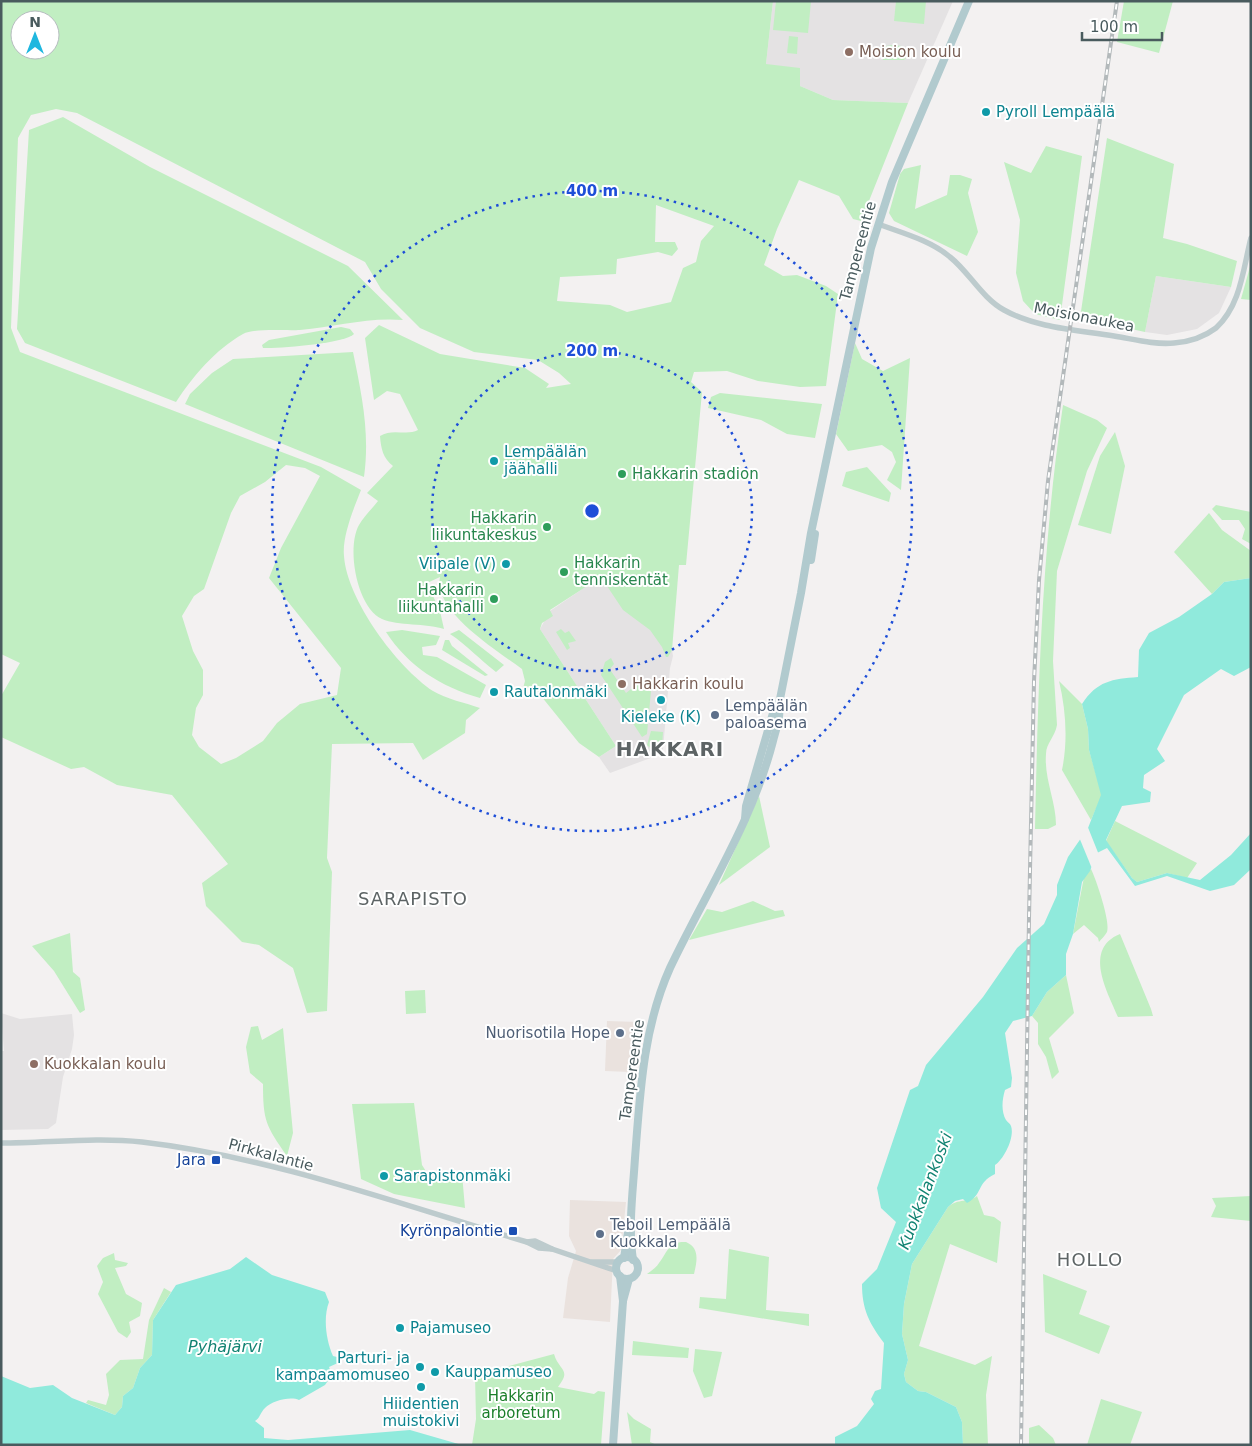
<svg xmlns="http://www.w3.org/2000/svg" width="1252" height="1446" viewBox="0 0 1252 1446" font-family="'DejaVu Sans',sans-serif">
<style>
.commercial{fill:#eae2de}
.education{fill:#e4e2e3}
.green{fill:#c1eec2;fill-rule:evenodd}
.water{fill:#90eadc}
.pier{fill:#f3f1f1}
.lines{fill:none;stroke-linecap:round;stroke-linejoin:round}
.minor{stroke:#bdcbcd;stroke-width:5.5}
.major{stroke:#b1cace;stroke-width:8}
.rail-casing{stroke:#b3b9bb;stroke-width:4}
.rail{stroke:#fff;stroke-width:2;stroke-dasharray:5.5;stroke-linecap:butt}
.ring{fill:none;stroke:#1d4ed8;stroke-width:2.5;stroke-dasharray:2.5 5}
.education-dot{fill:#8d6e63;stroke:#fff;stroke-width:2}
.culture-dot{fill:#0f9aa8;stroke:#fff;stroke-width:2}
.leisure-dot{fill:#2e9e5b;stroke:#fff;stroke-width:2}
.service-dot{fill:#5c6f8a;stroke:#fff;stroke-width:2}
.transit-dot{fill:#1a4fb4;stroke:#fff;stroke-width:2}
.labels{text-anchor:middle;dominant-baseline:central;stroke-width:4;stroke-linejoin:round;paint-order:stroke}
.education-label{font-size:15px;fill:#785e54;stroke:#fff;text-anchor:start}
.culture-label{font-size:15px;fill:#0d838f;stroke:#fff;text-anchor:start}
.street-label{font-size:15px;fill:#495b5e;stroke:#fff}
.leisure-label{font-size:15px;fill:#27864d;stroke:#fff;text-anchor:start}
.service-label{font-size:15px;fill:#4e5e75;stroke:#fff;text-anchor:start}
.transit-label{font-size:15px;fill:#164399;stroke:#fff;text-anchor:end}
.park-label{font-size:15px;fill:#1a7e29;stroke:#fff}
.water-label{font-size:16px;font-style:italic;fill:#118372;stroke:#fff}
.quarter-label{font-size:18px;letter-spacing:1px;fill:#5d6465;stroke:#fff}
.district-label{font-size:20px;font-weight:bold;letter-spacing:1px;fill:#5d6465;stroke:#fff}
.centre{fill:#1d4ed8;stroke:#fff;stroke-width:2.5}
.ring-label{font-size:15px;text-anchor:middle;font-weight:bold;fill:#1d4ed8;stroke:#fff;stroke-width:4;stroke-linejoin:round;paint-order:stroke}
</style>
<rect width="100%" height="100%" fill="#f3f1f1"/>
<g class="commercial">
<polygon points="607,1021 638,1022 630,1072 605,1071"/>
<polygon points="570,1200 626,1202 621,1250 613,1259 610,1322 563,1318 568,1278 576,1251 569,1236"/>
</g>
<g class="education">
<polygon points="773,1 953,1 908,103 833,100 800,86 766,64"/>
<polygon points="1156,276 1231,287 1219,313 1197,329 1167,335 1145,332"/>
<polygon points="609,571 672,650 673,656 670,668 663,749 656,756 610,773 599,757 616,746 540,629 550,611"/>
<polygon points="1,1013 20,1019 72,1014 74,1035 72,1049 63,1077 56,1123 48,1129 1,1130 1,1051 4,1051"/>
</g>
<g class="green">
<path d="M1 1H773L766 64 800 68V86L833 100 908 103 861 221 853 219 839 196 799 180 777 229 764 265 783 276 797 275 826 286 838 294 826 386 800 387 758 381 727 371 694 372 691 382 702 392 686 565H679L672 650 668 657H666L662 647 650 630 623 610 601 577 550 610 553 616 542 623 540 629 616 746 599 757 579 743 537 691 521 696 525 681 522 669C498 651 433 612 440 577L427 583 440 611 444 629C426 623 398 626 382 619 357 608 346 548 359 525 364 516 372 509 378 501L367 493 393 466C383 458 381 449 380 436 392 428 407 436 418 430L400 394 387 391 374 400 365 338 379 325 440 354 525 368 549 384 546 388 571 384 559 373 538 360 474 352 420 328 381 289 365 262 77 113 56 109 31 115 18 138 11 328 20 352 321 467 361 490C354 508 342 536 344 556 347 600 397 667 433 691 446 699 466 703 480 708L466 720 465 733 423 760 413 743 332 744 327 858 332 872 327 1011 307 1013 293 968 259 945 242 942 206 906 202 883 228 864 172 795 117 785 84 767 71 769 1 737V696L20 663 1 654ZM20 20H50V50H20ZM656 205 714 226 701 241 696 262 683 268 671 302 627 312 610 305 557 301 560 277 616 274 617 259 658 252 672 256 678 249 675 242H655ZM286 465 305 468 320 476 281 548 269 578 341 668 337 695 300 704 277 723 263 741 236 758 221 764 199 747 192 735 196 708 203 695V670L193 651 182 616 194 596 204 589 231 513 240 496 265 482Z"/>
<polygon points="776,1 811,1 808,33 773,30"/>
<polygon points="896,1 926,1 924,24 894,21"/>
<polygon points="1124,1 1173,1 1159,53 1117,42"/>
<polygon points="789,36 798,37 797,54 787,53"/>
<polygon points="893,45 902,46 907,51 907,57 904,60 883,60 881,51 886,46"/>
<path d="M63 117 150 167 348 266 403 320C367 317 335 327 300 330 286 331 254 328 243 334 215 350 193 376 176 402L25 343 17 329 29 130Z"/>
<polygon points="1107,138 1174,164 1163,238 1187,244 1237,261 1231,287 1156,276 1145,332 1080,318"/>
<polygon points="1046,146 1082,156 1060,320 1035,314 1023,301 1016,273 1020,220 1004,162 1031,173"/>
<polygon points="921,165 915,209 947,195 950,175 960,175 972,179 968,193 978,232 967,256 894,221 889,213 900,174 904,169"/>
<polygon points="1251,263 1251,300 1241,299"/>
<path d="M341 327 350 329 354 334C346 343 278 349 263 348L262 345 269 340Z"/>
<polygon points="855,343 862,359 883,371 910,358 901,490 887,480 896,462 892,452 882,445 848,451 836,434"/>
<path d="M353 352C362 396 370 433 364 477L185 404 190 394 212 373 233 359Z"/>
<polygon points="720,393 822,404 815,438 787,434 761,420 708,408 711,397"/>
<path d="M1063 405 1097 420 1107 428 1087 471 1057 571 1053 661 1057 725C1055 737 1046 743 1046 754 1044 779 1056 801 1056 825L1048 829H1035C1038 687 1042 546 1063 405Z"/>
<polygon points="1115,432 1125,466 1111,534 1078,525 1100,456"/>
<polygon points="867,467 891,493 889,502 842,486 846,472"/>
<polygon points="1216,505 1251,512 1251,544 1242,539 1245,529 1239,520 1222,520 1212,509"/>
<polygon points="1209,513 1222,530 1251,551 1251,578 1224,582 1212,594 1174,552"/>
<polygon points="561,629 565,633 569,631 576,641 568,643 570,648 567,650 556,632"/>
<path d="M402 630 440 636 436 645 422 647 423 655 437 657 486 685 480 698C441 687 408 666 386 632Z"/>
<path d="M459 630 504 665 496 672C480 660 467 645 450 634Z"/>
<polygon points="445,640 449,640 452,646 488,675 485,676 442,650"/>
<polygon points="611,658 614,664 609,670 611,671 626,693 639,683 639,680 646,690 651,691 647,734 642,737 601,675 605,662"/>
<path d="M1059 681 1082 704 1088 729 1089 750 1102 795 1091 820 1062 770C1068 741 1066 710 1059 681Z"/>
<polygon points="651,731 663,732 662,746 656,753 647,745"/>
<polygon points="759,796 770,847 719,885"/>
<polygon points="1115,821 1197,863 1187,878 1167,873 1137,882 1132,878 1106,841"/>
<path d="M1091 869C1096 879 1111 923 1107 932 1105 936 1101 939 1099 942L1098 938 1084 925 1073 934 1084 877Z"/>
<polygon points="753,901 775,911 783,910 785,916 689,940 707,909 722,912"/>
<polygon points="70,933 73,972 80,978 85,1010 80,1013 54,971 32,946"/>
<path d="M1120 934 1151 1009 1153 1016 1118 1017C1107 991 1083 949 1120 934Z"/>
<polygon points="1066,975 1074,1013 1049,1038 1059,1072 1052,1079 1046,1057 1038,1044 1038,1023 1032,1016 1047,992"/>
<polygon points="425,990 426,1013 406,1014 405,991"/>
<path d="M258 1026 262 1040 283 1028 293 1133 287 1156C266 1126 263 1121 263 1084L250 1073 246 1047 251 1027Z"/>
<polygon points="414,1103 422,1165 429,1176 462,1174 465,1208 394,1194 361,1179 352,1104"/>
<path d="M977 1196 984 1215 994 1217 1001 1222 997 1263 950 1244 919 1346 975 1365 992 1356 986 1395 988 1445H963L962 1422 956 1407 926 1392 918 1391 906 1382 904 1374 908 1360 902 1334 904 1304 912 1264 948 1207C958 1198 969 1203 977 1196Z"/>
<polygon points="1251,1196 1251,1221 1211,1217 1216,1206 1212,1198"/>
<path d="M686 1242C700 1248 697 1261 694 1274H647C651 1271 656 1268 659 1263 668 1251 669 1241 686 1242Z"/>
<polygon points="729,1249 769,1257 766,1310 809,1314 809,1326 699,1308 700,1297 726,1299"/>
<polygon points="114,1253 115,1260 128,1263 126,1266 115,1268 126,1294 142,1303 140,1316 129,1322 131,1332 127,1338 118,1332 98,1294 103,1282 97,1266 103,1258"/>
<polygon points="1043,1274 1087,1291 1079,1314 1110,1326 1099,1354 1045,1332"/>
<polygon points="164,1288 171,1292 153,1320 152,1355 140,1368 133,1388 123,1396 122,1407 115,1415 86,1403 88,1400 106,1405 109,1395 106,1374 120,1360 143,1359 149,1320"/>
<polygon points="633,1341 689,1348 688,1358 632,1355"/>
<polygon points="695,1349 722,1352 712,1396 704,1398 693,1371"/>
<path d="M554 1354C559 1371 572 1369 558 1387L594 1394 598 1391 605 1392 601 1445H472L476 1419 475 1375Z"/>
<polygon points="1101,1399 1142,1412 1130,1445 1087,1445"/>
<polygon points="627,1412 634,1419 651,1429 650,1442 657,1445 632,1445"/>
<polygon points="1039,1425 1053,1438 1056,1445 1029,1445 1029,1428"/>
</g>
<g class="water">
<path d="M1251 578V667L1234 676 1221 669 1184 695 1157 749 1165 761 1144 775 1143 788 1151 792 1150 802 1122 806 1106 840 1132 878 1137 882 1167 873 1200 880 1231 855 1251 833V869L1234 885 1210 891 1167 876 1135 886 1107 848 1097 853 1090 871 1082 882 1073 934 1066 954V975L1047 992 1032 1016 1013 1021 1005 1033 1012 1078 1011 1087 1005 1090C1002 1100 1001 1111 1006 1120 1008 1123 1010 1123 1011 1126 1015 1137 1004 1159 995 1165V1174C976 1183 983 1195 967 1203L963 1199 955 1201 948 1207 912 1264 904 1304 902 1334 908 1360 904 1374 906 1382 918 1391 926 1392 956 1407 962 1422 963 1445H835V1437L857 1426 874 1404 871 1399 875 1391 881 1389 884 1343C869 1323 862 1309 862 1284L877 1269 896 1222 881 1208 877 1188 910 1090 918 1086 926 1065 983 997 1017 948 1044 924 1057 895V885L1068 857 1088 828 1101 795 1089 750 1088 729 1082 704C1097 681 1112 679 1138 677L1139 650 1149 633 1179 617 1212 594 1224 582Z"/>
<path d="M246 1257 272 1275 325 1292 329 1302C323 1318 326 1340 333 1356L337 1357 340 1362 329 1367 332 1375 325 1385 299 1400C290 1396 272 1401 265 1408 260 1413 260 1418 255 1421L264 1428V1438L288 1440 410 1430 462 1445H1V1376L30 1388 53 1385 72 1398 115 1415 122 1407 123 1396 133 1388 140 1368 152 1355 153 1320 176 1285 230 1269Z"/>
</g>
<polygon class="pier" points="1087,825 1099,855 1093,871 1079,837"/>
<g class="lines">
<g class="minor">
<path d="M878 224C902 233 930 240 950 257 969 272 982 298 1004 310 1036 328 1078 330 1114 336 1133 339 1154 345 1174 343 1188 342 1204 337 1216 328 1241 305 1243 269 1251 238"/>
<path d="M1 1143C48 1143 95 1137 142 1142 272 1157 402 1205 527 1242L539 1248 552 1249"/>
<polyline points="527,1242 535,1241 552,1249 617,1271"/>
<polyline points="592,1262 618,1262"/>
</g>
<g class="major">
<polyline points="811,560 815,534"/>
<polyline points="745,819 746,806 773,713 779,704"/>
<circle cx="627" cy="1268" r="11"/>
<polyline points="624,1258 628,1232"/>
<path d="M633 1260C628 1226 633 1191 635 1158 640 1094 643 1028 670 968 706 892 752 823 773 741 776 729 781 717 779 704L801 593 811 533 871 248 892 182 969 1"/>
<polyline points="620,1276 623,1301"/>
<polyline points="613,1445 623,1301 629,1279"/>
</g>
<defs>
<polyline id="rail" points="1021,1445 1029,918 1034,681 1039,580 1048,481 1117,1"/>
</defs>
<use href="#rail" class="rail-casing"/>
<use href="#rail" class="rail"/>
</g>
<g class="ring">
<circle cx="592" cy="511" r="160"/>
<circle cx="592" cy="511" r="320"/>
</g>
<g class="education-dot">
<circle cx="849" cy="52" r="5"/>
<circle cx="622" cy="684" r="5"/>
<circle cx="34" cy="1064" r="5"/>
</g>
<g class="culture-dot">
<circle cx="986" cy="112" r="5"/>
<circle cx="494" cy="461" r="5"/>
<circle cx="506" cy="564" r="5"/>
<circle cx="494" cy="692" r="5"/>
<circle cx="661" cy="700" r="5"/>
<circle cx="384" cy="1176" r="5"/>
<circle cx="400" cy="1328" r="5"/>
<circle cx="420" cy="1367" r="5"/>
<circle cx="435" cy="1372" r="5"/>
<circle cx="421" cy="1387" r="5"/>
</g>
<g class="leisure-dot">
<circle cx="622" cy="474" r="5"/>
<circle cx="547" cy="527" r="5"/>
<circle cx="564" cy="572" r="5"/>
<circle cx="494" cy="599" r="5"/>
</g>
<g class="service-dot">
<circle cx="715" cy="715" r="5"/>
<circle cx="620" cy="1033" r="5"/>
<circle cx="600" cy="1234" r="5"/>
</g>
<g class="transit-dot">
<rect x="211" y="1155" width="10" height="10" rx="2.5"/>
<rect x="508" y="1226" width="10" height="10" rx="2.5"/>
</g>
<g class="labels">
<g class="education-label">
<text x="859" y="52">Moision koulu</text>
<text x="632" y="684">Hakkarin koulu</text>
<text x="44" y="1064">Kuokkalan koulu</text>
</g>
<g class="culture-label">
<text x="996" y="112">Pyroll Lempäälä</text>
<text x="504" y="452">Lempäälän<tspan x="504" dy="17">jäähalli</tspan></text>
<text x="496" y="564" text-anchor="end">Viipale (V)</text>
<text x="504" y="692">Rautalonmäki</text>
<text x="661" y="717" text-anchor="middle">Kieleke (K)</text>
<text x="394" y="1176">Sarapistonmäki</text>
<text x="410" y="1328">Pajamuseo</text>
<text x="410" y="1358" text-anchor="end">Parturi- ja<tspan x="410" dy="17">kampaamomuseo</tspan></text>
<text x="445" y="1372">Kauppamuseo</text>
<text x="421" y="1404" text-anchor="middle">Hiidentien<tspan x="421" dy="17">muistokivi</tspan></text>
</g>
<g class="street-label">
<text transform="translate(858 251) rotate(-75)">Tampereentie</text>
<text transform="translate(1084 317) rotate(11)">Moisionaukea</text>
<text transform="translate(632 1070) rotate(-82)">Tampereentie</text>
<text transform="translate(271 1155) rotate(15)">Pirkkalantie</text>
</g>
<g class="leisure-label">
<text x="632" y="474">Hakkarin stadion</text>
<text x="537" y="518" text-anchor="end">Hakkarin<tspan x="537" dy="17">liikuntakeskus</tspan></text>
<text x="574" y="563">Hakkarin<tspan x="574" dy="17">tenniskentät</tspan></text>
<text x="484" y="590" text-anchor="end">Hakkarin<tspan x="484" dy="17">liikuntahalli</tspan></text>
</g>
<g class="service-label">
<text x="725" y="706">Lempäälän<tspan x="725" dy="17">paloasema</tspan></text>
<text x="610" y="1033" text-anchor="end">Nuorisotila Hope</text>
<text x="610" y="1225">Teboil Lempäälä<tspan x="610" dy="17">Kuokkala</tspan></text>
</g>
<g class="transit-label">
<text x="206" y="1160">Jara</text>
<text x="503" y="1231">Kyrönpalontie</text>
</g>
<g class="park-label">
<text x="521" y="1396">Hakkarin<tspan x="521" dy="17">arboretum</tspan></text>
</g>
<g class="water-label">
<text transform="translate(925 1191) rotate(-69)">Kuokkalankoski</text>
<text x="225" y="1346">Pyhäjärvi</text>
</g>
<g class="quarter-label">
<text x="413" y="898">SARAPISTO</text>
<text x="1090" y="1259">HOLLO</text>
</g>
<g class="district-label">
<text x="670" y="749">HAKKARI</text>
</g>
</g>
<circle cx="592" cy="511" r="8" class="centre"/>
<g class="ring-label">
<text x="592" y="196">400 m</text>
<text x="592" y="356">200 m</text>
</g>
<rect width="1252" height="1446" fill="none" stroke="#495b5e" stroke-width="5"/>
<g transform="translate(35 35)"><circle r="24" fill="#ffffff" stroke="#b6bdbf"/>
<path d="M0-4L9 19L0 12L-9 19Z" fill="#1fb7df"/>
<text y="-8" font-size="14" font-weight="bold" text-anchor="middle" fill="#495b5e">N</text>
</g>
<path d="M1082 32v8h80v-8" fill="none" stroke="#495b5e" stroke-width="2.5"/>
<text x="1090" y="32" font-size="15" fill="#495b5e" stroke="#ffffff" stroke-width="4" paint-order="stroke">100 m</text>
</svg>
